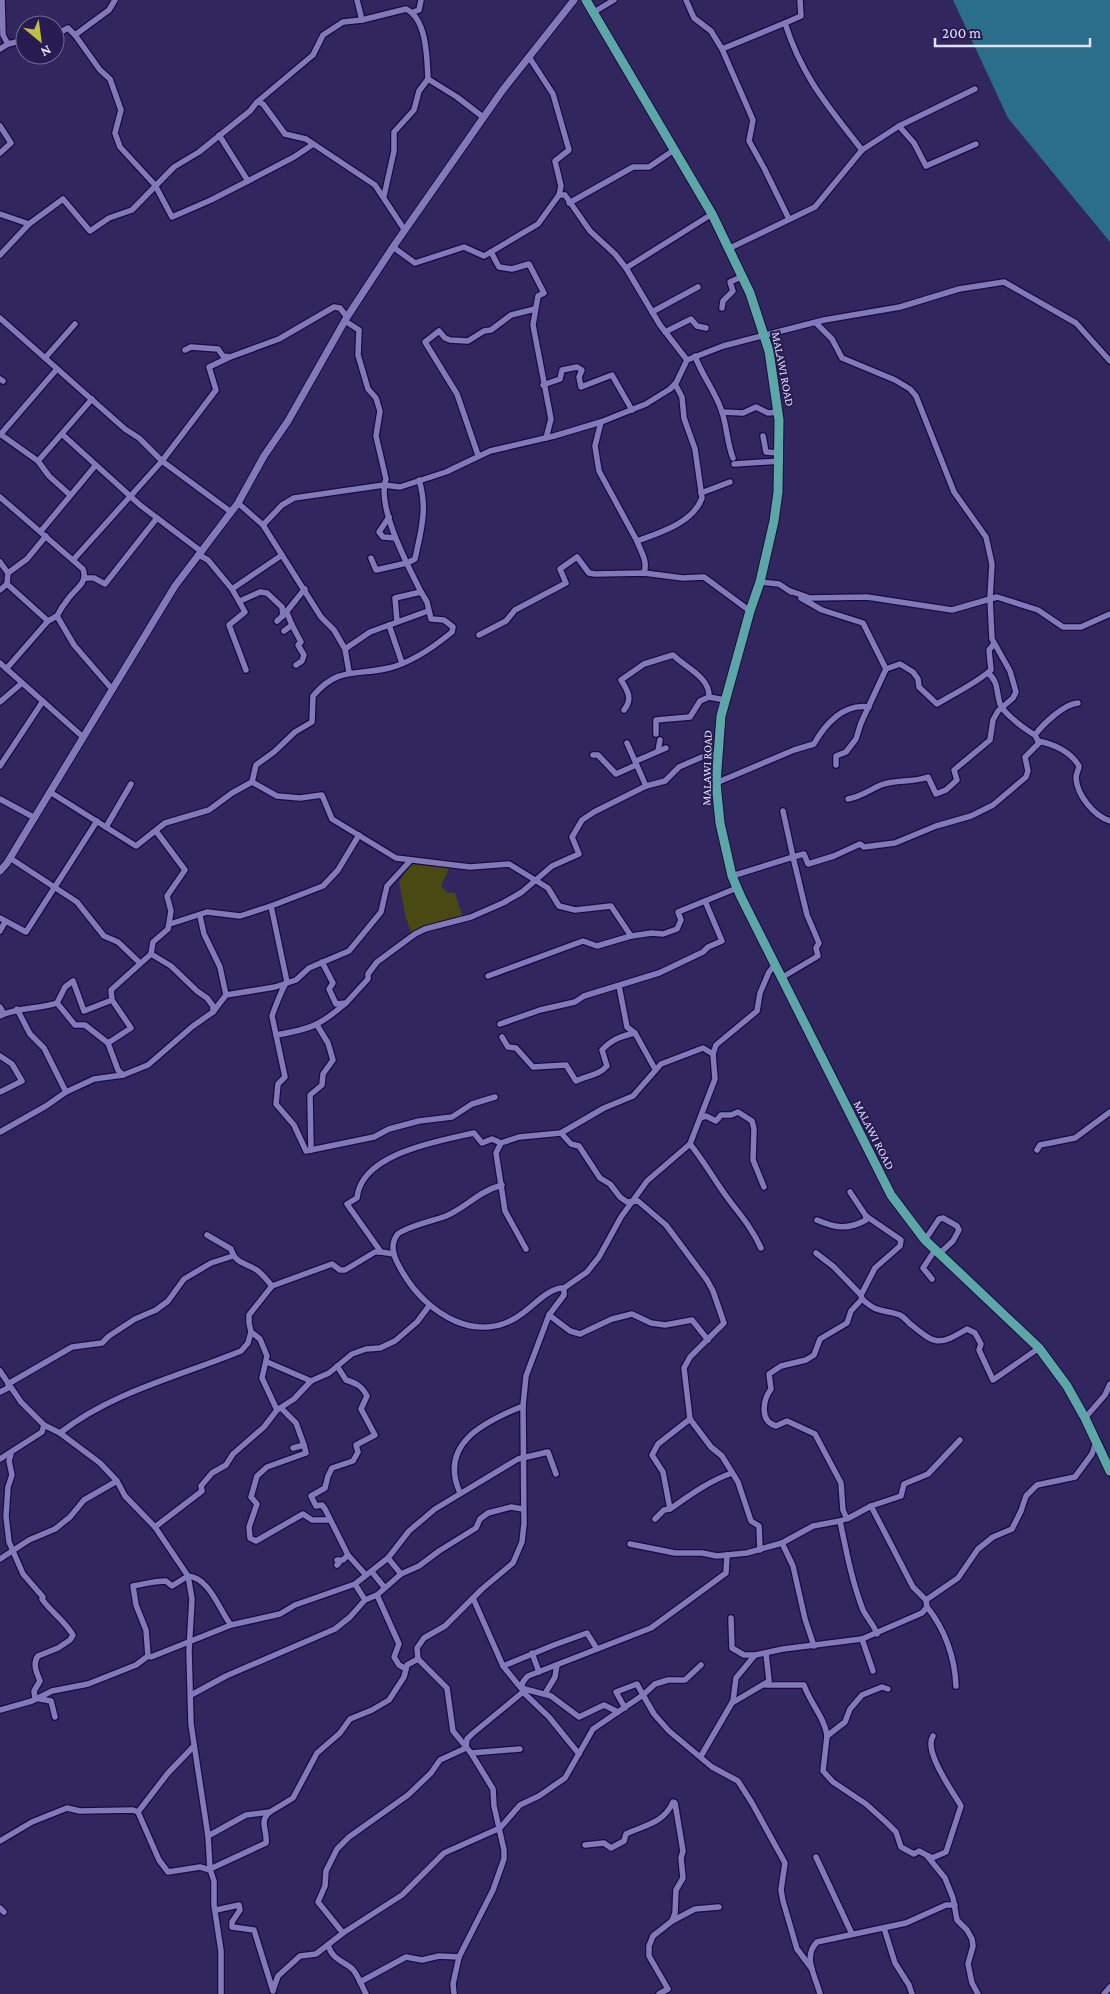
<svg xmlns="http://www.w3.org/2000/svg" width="1110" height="1994" viewBox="0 0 1110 1994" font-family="'Crimson Pro',serif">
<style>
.green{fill:#494914}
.water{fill:#2b6e8a}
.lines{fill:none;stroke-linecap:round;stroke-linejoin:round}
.minor-casing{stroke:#1a0a41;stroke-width:8}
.tertiary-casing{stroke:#1a0a41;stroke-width:9}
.primary-casing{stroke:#1a0a41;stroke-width:11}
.minor{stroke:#8179b8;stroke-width:5.5}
.tertiary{stroke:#8179b8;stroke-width:7}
.primary{stroke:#5da6a8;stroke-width:9}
.labels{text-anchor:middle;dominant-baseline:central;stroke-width:4;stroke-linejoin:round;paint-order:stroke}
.street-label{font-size:12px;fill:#e2e0fc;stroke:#281b52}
</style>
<rect width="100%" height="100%" fill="#31265d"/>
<polygon class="green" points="411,863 450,866 441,886 448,893 455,893 463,919 411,932 406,919 399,882"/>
<polygon class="water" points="953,0 1110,0 1110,242 1008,118"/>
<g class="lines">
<defs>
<g id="minor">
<polyline points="2,0 3,35 8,44"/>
<polyline points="357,0 362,20"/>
<polyline points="686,0 694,18 711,31 722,49 753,120 749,141 764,168 789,219"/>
<path d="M800 0 801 16 785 23C802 77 828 106 862 150"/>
<polyline points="413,12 419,10 421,0"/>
<polyline points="594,12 614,0"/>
<polyline points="55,35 68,28 75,35 109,10 115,0"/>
<polyline points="75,35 100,70 110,79 121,110 115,133 120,147 155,185 172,217 211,200 248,181"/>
<polyline points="0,49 8,44 25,40"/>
<polyline points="722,49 785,23"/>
<polyline points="529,57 553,94 569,150 555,161 561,186 559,195 565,195 590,231 615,254 626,268 660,325 687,360"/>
<polyline points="428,79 457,97 483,117"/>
<polyline points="258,102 263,104 285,134 306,139 375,185 404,229"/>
<polyline points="0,126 11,143 0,153"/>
<polyline points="899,126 914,143 926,166 976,144"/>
<polyline points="219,135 248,181 294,157 312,145"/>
<polyline points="569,203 633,167 649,167 674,150"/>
<polyline points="0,214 29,224"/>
<polyline points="393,247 415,263 464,247 484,256 538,224 559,195"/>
<polyline points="728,249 815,207 862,150 899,126 975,89"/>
<polyline points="491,252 499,267 512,269 529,264 544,293 538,296 533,325 551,419 546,438"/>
<path d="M0 255 29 224 63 199 90 231 109 218 132 210 174 167 199 152 250 111 257 102 313 55 323 35 343 22 362 20 406 9C427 19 427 58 428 79L419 91 414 110 394 132V151L384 196"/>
<polyline points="626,268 712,214"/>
<polyline points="722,308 723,301 733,291 730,282 743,276"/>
<polyline points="652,312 698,287"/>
<polyline points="0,318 125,429 139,438 162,461 231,512"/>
<path d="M345 321 359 330 358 355 368 389 376 398 380 411 376 436 386 479C376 506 408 566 421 592"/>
<path d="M816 323 832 339 842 358 895 380 910 389 916 396 954 492 986 537 992 564 990 598 992 639 1010 671 1016 692 1013 698 998 711 993 720 990 740 954 770 957 780 946 790 936 794 928 777C912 783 896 779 881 785 869 790 861 797 848 799"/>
<polyline points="665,332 691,319 697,326 706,328"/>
<polyline points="185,350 191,347 218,349 223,356 230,357 279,339 334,307 340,308 347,317"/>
<path d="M695 356C702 376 716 392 722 412 727 427 727 443 733 458"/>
<polyline points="45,358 75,324"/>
<polyline points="0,379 3,381"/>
<polyline points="543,385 560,379 562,370 577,367 582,370 579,377 581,387 612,375 632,410"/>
<polyline points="722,412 743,413 756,407 768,413 778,412"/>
<polyline points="601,422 595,446 599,471 637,541"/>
<polyline points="0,434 38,461"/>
<polyline points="0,435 57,369"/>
<polyline points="63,435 140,505 202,552"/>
<polyline points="763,436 766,452 780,453"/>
<polyline points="478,455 457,394 425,342 439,331 445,338 450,340 468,341 484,331 491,330 511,315 535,309"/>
<polyline points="734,464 780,461"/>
<polyline points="701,493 730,482"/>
<polyline points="70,495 49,476 38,461 92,399"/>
<path d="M0 497 83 569C88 583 76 588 68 599 64 604 60 610 57 616"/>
<polyline points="238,503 263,525 321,617 334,630 345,649 349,672"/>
<polyline points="389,517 379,532 383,537 395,538"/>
<polyline points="263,525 282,505 294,498 384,485 400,487 446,472 490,451 554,436 601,422 646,404 670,389 676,383 687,360 723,346 824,320 900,307 959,289 1004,282 1076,323 1110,361"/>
<polyline points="41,531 95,466"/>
<polyline points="46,536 27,559 8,573 7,584 48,621 57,616 74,645 112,689"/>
<polyline points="199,555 208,560 232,589"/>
<path d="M371 558 376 570 407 563 415 559C421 531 428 508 419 480"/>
<polyline points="74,559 162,461 216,390 209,367 230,357"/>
<polyline points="0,562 8,573"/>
<path d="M644 573C648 561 641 552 637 541 659 533 693 523 702 498L695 449 684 418 682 397 675 384"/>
<polyline points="85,578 94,578 105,584 157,518"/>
<polyline points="760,582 779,584 791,592"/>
<polyline points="0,590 7,584"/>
<polyline points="790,591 810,598 867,597 952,610 997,597 1038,610 1063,627 1081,627 1110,614"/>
<polyline points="801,598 822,610 863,623 886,669 861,723 856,739 846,752 836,756 836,765"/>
<polyline points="240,601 260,592 267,593 282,607 283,616"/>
<path d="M277 621C288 612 295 600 305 589"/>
<polyline points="292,625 301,642 298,645 304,655 302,661 296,665"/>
<polyline points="389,625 402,663"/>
<polyline points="284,631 292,625 287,613"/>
<polyline points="479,635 506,621 515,610 566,583 560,569 577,557 589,573 595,574 644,573 683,578 704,577 750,611"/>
<polyline points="345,649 370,632 428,611"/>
<polyline points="0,663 83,737"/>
<polyline points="7,668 48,621"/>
<path d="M886 669 900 664 913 672 918 679 919 687 937 704C955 693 975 684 991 670L989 650 993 645"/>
<polyline points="246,670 229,625 245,612 232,589 282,555"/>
<path d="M988 673C999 682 996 692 1000 704 1004 714 1026 730 1035 735"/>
<polyline points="0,702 22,683"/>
<path d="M624 710C633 699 628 691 621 680L644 664 673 655C686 668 710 677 709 697L725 700"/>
<polyline points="656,734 656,720 690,717 700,701 709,697"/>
<path d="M1038 741C1054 744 1071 752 1079 766 1079 770 1076 773 1076 778 1077 795 1094 816 1110 821"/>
<polyline points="627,743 646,786"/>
<polyline points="658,751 660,740"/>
<polyline points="593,755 598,755 616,774 636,765"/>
<polyline points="636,761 666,748"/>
<polyline points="0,766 43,701"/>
<polyline points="252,782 277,796 300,798 322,795 332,819 396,858 470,867 509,864 548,888 559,906 575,910 611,906 631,936"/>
<path d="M716 783 794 750 814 744C825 724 844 703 869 707"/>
<path d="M50 792 136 846 165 823 209 810 232 793 252 782 256 765 274 752 295 732 312 722 313 696C338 666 356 676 389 668 410 663 435 646 452 632L453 627 444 620 431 619 427 602 421 592 395 598 397 621"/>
<polyline points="0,799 35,818"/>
<polyline points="106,827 131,784"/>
<polyline points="10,858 77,902 104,936 118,942 140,963"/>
<polyline points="732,876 793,857 783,811"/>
<polyline points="271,906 323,886 338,870 359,835"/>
<polyline points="200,916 204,934 220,967 226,995"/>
<polyline points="0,918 26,932 97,821"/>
<path d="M170 924 207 912 240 916 271 906 287 982C283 986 274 1010 272 1016L285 1077 278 1084 276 1104 294 1125 306 1151 374 1137 389 1129 419 1121 452 1117 472 1104 495 1097"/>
<polyline points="0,931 5,922"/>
<polyline points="151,954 171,966 197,991 207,998 213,1006 213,1012"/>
<polyline points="322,962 333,983 329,989 336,1004 346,1003 368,979 368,974 377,962 415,934 425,929 471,917 503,903 522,892 552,866 579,854 572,837 582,820 594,812 646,786 665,781 679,767 702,757 717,754"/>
<polyline points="488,976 583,941 597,946 631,936 652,933 663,934 677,929 681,920 678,912 705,901"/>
<path d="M781 978 818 956 816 948 819 943 807 915 793 857 804 854 808 864 834 856 860 844 864 847 895 843 936 826 971 816 993 805 1026 777 1028 771 1025 757 1039 743 1035 735C1043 724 1064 704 1078 703"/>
<polyline points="619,986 627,1027 635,1033 655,1069"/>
<polyline points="57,1003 65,987 73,981 84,1011 112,1000"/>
<polyline points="0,1007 4,1014 0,1016"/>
<polyline points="17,1009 30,1034 44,1048 66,1092"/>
<path d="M4 1014C22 1007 39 1009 57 1003L75 1025H85L108 1043"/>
<polyline points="500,1024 540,1010 575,1002 584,996 659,973 703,952 708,947 722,941 705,901 737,888"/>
<path d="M276 1035C311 1029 319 1026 346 1003"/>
<path d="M502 1037 508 1047 516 1048 533 1067 566 1065 576 1081C588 1075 598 1076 607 1066L602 1050C612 1039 622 1036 635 1033"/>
<polyline points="0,1056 12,1064 22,1081 0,1092"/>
<polyline points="123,1075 118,1070 108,1043 131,1028 112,1000 111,990 151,954 153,942 168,929 171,911 167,896 185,870 156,831"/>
<polyline points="701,1118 706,1116 716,1121 721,1115 731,1115 738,1112 752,1121 754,1129 753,1160 764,1187"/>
<polyline points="0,1132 46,1106 66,1092 94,1079 123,1075 148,1065 193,1026 213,1012 226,995 275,987 296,980 309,968 349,951 381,912 387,886 411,860"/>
<polyline points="561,1133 571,1144 579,1146 600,1178 610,1184 620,1197 627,1202 638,1201 666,1225 707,1280 713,1291 724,1323 690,1357 684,1368 690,1419 658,1444 652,1455 663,1472 670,1509"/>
<polyline points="501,1143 496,1153 505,1211 526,1249"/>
<path d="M690 1144C703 1160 712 1176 724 1193 738 1213 750 1224 761 1248"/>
<polyline points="311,1150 310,1095 322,1085 323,1074 333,1060 328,1043 317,1025"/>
<polyline points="1037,1150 1040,1145 1075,1138 1110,1112"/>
<path d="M502 1185C477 1192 466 1208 446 1216 436 1220 402 1228 397 1235 388 1248 396 1261 403 1273 427 1314 479 1347 523 1313 534 1305 550 1287 564 1288"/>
<path d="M850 1192 866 1216 901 1240 900 1246 875 1268 861 1295 862 1299C880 1315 881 1308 900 1315 904 1317 906 1320 909 1323 935 1344 937 1347 967 1329L975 1333 981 1344 979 1350 993 1380 1039 1348"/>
<path d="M817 1220C835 1228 848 1230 866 1220V1216"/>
<path d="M207 1235 231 1249C236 1265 246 1262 258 1271 263 1275 268 1281 272 1286L249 1315V1323L251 1332 260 1339 267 1356 262 1378 277 1410"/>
<polyline points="925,1240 939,1219 943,1218 957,1226 959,1230 953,1241 939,1254"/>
<polyline points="816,1253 834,1267 861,1295"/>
<path d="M394 1254 381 1252 347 1204 357 1198C361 1153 440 1141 474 1133L482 1143 492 1139 501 1143 519 1137 561 1133 604 1108 633 1096 661 1064 703 1048 713 1054"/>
<polyline points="932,1279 923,1268 935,1250"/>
<polyline points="272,1286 332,1264 340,1270 345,1270 375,1252 381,1252"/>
<path d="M862 1299 851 1311 847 1323 820 1339 814 1355 806 1360 781 1366 769 1374 771 1389C763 1400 759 1421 776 1426L787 1421 815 1434 841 1483 843 1510 847 1519 871 1506 901 1496 904 1484 928 1474 960 1440"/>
<polyline points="549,1315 570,1331 580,1334 612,1319 632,1314 651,1323 665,1325 692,1320 708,1340"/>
<polyline points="267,1362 311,1381"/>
<path d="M337 1366 346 1380C356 1383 362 1386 367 1396L361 1409 375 1435 356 1445 358 1452 353 1461 332 1468 328 1476 325 1488 311 1496 316 1506 322 1505 325 1509 348 1555 365 1574"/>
<polyline points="0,1371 21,1402 44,1425 60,1433 100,1463 117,1481 125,1496 155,1527 188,1576 192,1599 189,1651 191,1724 208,1836 210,1869 214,1881 214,1905 221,1951 221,1994"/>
<polyline points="8,1384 72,1347 102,1343 109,1336 135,1319 156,1310 168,1301 184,1279 211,1263 233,1256"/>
<polyline points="0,1392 10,1387"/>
<polyline points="281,1408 296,1423 304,1445"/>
<polyline points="1085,1418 1105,1395 1110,1384"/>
<polyline points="690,1419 711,1447 722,1456 738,1482 751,1521 759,1526 760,1550"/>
<path d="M60 1433C112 1392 180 1376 241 1351L248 1343 251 1332"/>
<polyline points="293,1448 304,1445 306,1453 267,1467 257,1476 251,1497 257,1504 249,1527 250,1538 256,1541 303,1514 312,1520 329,1520"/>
<path d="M11 1454 9 1461 12 1475 8 1487 6 1516 9 1542 23 1574 43 1597 42 1599C51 1612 65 1621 73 1635L70 1640 58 1648 38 1656C32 1664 37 1673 40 1681L34 1691 35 1698 51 1701 55 1717"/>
<polyline points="0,1459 42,1432 44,1425"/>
<path d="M460 1493C438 1444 484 1422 523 1406"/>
<polyline points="871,1506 913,1587 926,1600"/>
<path d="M655 1519 664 1510 670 1509C690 1495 709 1481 732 1473"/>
<path d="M843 1520 840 1521C846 1550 852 1582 863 1610 867 1618 874 1625 877 1634"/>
<polyline points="155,1527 202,1491 201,1486 212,1473 226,1465 233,1454 264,1427 277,1410 294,1399 311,1381 329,1373 352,1354 366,1349 380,1348 395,1341 417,1322 429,1306"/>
<polyline points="782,1543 793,1566 805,1619 814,1646"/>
<polyline points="630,1544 675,1553 702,1553 717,1556 747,1553 782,1543 813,1526 840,1521"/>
<polyline points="388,1558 401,1574 419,1566 439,1551 476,1528 480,1519 488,1513 511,1507 523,1509"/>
<polyline points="0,1559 29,1540 55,1529 70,1517 84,1500 117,1481"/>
<polyline points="337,1565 339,1563 337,1560 343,1560 348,1555"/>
<polyline points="372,1572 384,1587"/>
<polyline points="377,1595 401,1574"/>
<polyline points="473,1598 503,1666 516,1682 521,1688 551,1696 579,1717 604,1705 618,1712"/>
<polyline points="365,1600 377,1595 399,1644 394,1657 399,1665 406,1669"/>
<path d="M927 1607C945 1629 955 1658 956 1686"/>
<polyline points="731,1618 732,1648 744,1655 755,1655 783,1649 862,1639"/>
<path d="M231 1625C219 1610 210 1578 188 1576L172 1586 166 1581C155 1581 144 1584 133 1586L136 1605 146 1630 148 1656 151 1657 231 1625 280 1614 295 1605 355 1584"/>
<polyline points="532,1653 539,1672"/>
<polyline points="701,1665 685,1680 668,1680 655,1684 643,1695 654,1714 669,1731 712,1767 738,1781 752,1803 785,1863 781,1890 783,1901 797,1949 812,1969"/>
<polyline points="503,1666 554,1645 587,1633 597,1649"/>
<polyline points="873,1671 862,1639 922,1613 927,1607 926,1600 958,1578 978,1549 993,1537 1012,1529 1021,1511 1026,1496 1037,1485 1075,1477 1092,1454 1096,1442"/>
<path d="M765 1685H804C810 1703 825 1718 827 1736"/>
<path d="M888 1689 882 1687 862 1695 850 1709 845 1722 827 1736 823 1771 833 1782 866 1804 886 1822 896 1832 901 1847 914 1854 919 1851 932 1858 946 1852 961 1806C953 1792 923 1751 933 1736"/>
<polyline points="523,1692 472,1734 467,1739 466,1748 440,1760 431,1773 408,1795 349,1837 337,1849 326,1871 325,1886 318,1902 343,1933 402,1895 444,1853 500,1828 520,1805 539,1796 565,1778 593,1729 643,1695 637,1684 616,1692 625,1708"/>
<polyline points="547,1694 546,1692 555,1677 557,1665"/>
<polyline points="191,1695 226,1676 335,1629 350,1617 365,1600 355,1584 388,1558 409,1531 435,1509 518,1459 548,1452 556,1474"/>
<polyline points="732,1703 769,1681 766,1653"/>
<polyline points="0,1710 32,1701 52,1691 88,1684 136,1665 148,1656"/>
<polyline points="194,1746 168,1773 138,1812 159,1860 168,1872 200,1867 210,1870"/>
<polyline points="471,1753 520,1749"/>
<path d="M579 1754 549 1717 523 1692C520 1685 523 1681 528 1676L651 1628 726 1573 727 1555"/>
<polyline points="701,1756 733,1701 736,1678 755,1655"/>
<polyline points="208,1836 246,1815 270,1812 293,1798 317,1753 340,1733 350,1719 372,1710 389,1700 404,1677 407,1665 418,1659"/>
<polyline points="0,1841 32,1822 67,1808 80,1811 133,1810 138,1812"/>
<path d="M585 1845 604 1843 611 1848 624 1841 626 1834C645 1825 664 1823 673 1802L675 1803 683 1851 681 1858 683 1878 676 1890 675 1913 672 1921 653 1936 649 1946V1956L668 1989 659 1994"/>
<polyline points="816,1857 852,1934"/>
<polyline points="928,1857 945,1878 953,1898 957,1920 967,1930 972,1939 973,1946 968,1964 972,1983 978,1994"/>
<path d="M210 1869 266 1843C268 1830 258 1822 270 1812"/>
<polyline points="0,1908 4,1912"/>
<polyline points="216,1910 239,1905 240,1910 232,1922 232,1927 254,1930 273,1991"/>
<polyline points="672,1921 695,1909 719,1907"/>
<polyline points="884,1928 895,1963 909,1985 912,1994"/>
<path d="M328 1945C332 1958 340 1960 350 1967 357 1971 362 1987 366 1994"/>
<polyline points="360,1982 406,1957 422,1960 439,1956 459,1957"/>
<polyline points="273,1990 278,1976 300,1956 316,1954 343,1933"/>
<polyline points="454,1994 453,1984 459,1957 493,1890 504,1859 504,1850 494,1806 493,1789 471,1753 453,1731 447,1688 418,1659 417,1648 424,1638 445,1626 482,1589 513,1563 522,1542 524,1524 523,1406 526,1376 549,1315 564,1295 564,1288 587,1272 599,1257 621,1217 647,1181 690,1144 715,1079 713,1054 716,1045 757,1011 760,993 769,972 774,966"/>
<path d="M820 1994C816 1977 802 1957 817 1942L906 1923 946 1905H955"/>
<polyline points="1104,1994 1110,1987"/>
</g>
<polyline id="tertiary" points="0,871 7,863 175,586 238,503 264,456 288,421 347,317 393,247 502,91 574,0"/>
<polyline id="primary" points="586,0 712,214 750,293 769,351 779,420 778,492 774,521 760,582 750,611 721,716 716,783 720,823 732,876 741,897 891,1195 925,1240 1039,1348 1067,1386 1085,1418 1110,1471"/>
</defs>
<use href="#minor" class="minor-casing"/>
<use href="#tertiary" class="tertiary-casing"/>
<use href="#primary" class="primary-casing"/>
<use href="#minor" class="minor"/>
<use href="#tertiary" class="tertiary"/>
<use href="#primary" class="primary"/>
</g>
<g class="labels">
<g class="street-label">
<text transform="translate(783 369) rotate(79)">MALAWI ROAD</text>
<text transform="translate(707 768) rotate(-89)">MALAWI ROAD</text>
<text transform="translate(874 1135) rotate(63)">MALAWI ROAD</text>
</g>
</g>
<g transform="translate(40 40) rotate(151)"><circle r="24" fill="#281b52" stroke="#726a96"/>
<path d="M0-4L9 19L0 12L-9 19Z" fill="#bfbe42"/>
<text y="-8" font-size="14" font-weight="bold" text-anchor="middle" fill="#e2e0fc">N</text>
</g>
<path d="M935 38v8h155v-8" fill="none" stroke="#e2e0fc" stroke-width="2.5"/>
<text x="942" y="38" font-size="15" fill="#e2e0fc" stroke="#281b52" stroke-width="4" paint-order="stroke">200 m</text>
</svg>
